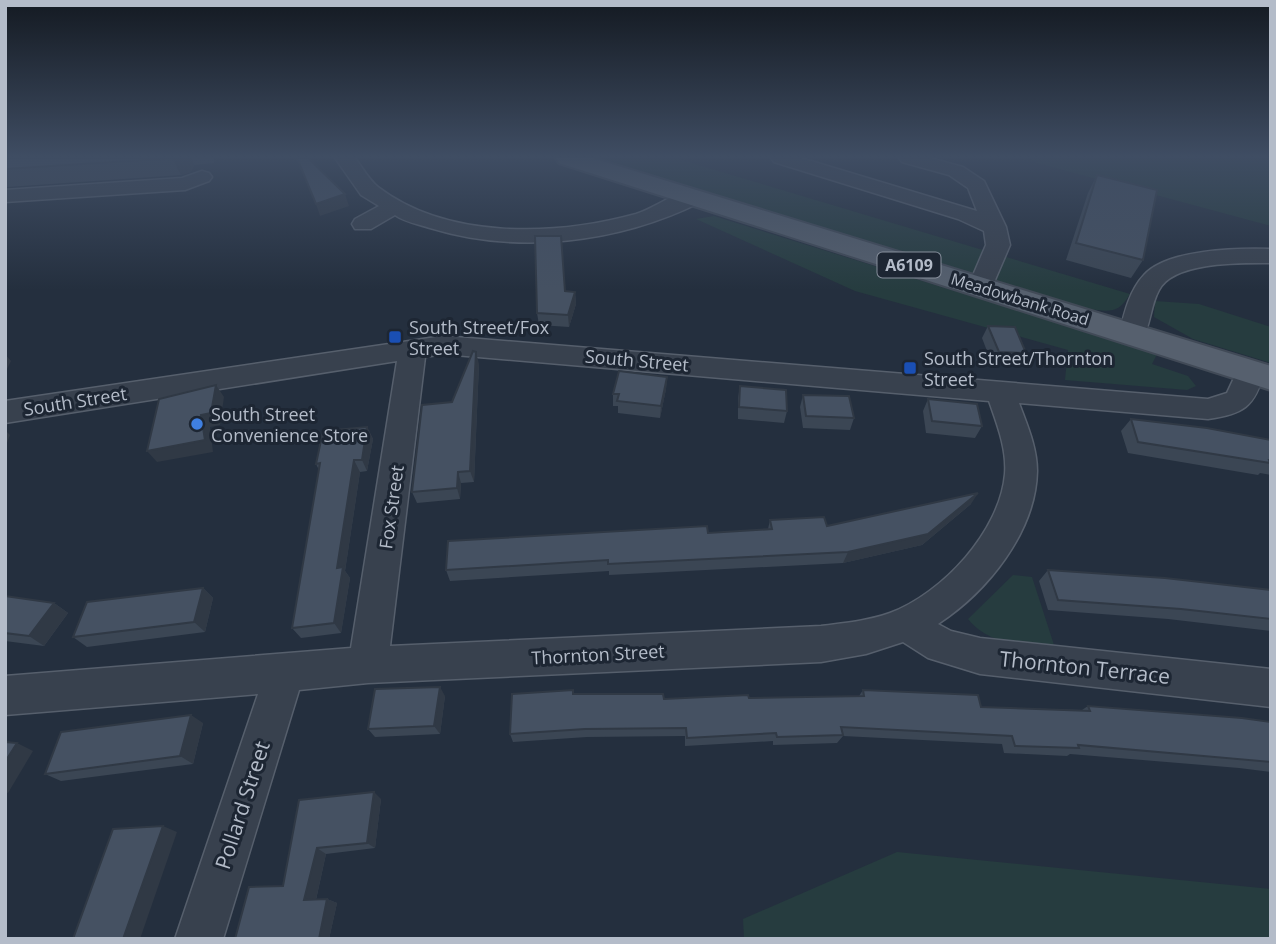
<svg xmlns="http://www.w3.org/2000/svg" width="1276" height="944" viewBox="0 0 1276 944" font-family="'Open Sans',sans-serif">
<style>
.green{fill:#263c3f}
.lines{fill:none;stroke-linecap:round;stroke-linejoin:round}
.minor-casing{stroke:#565f6c;stroke-width:3}
.major-casing{stroke:#414a57;stroke-width:4}
.minor{fill:#38414e;fill-rule:evenodd}
.major{fill:#56606e;fill-rule:evenodd}
.wall{fill:#3b4654}
.shaded-wall{fill:#303945}
.building{fill:#455162;stroke:#303945;stroke-width:2}
.transit-dot{fill:#1a4fb4;stroke:#1d2633;stroke-width:2.5}
.shop-dot{fill:#3f7fe0;stroke:#1d2633;stroke-width:2.5}
.labels{text-anchor:middle;dominant-baseline:central;stroke-width:6;stroke-linejoin:round;paint-order:stroke}
.shield{fill:#1d2633;stroke:#878f9c;stroke-width:2}
.shield-label{font-size:16px;font-weight:bold;fill:#b4bcc9}
.far-street-label{font-size:16px;fill:#b4bcc9;stroke:#1d2633}
.poi-label{font-size:18px;fill:#b4bcc9;stroke:#1d2633;text-anchor:start}
.street-label{font-size:18px;fill:#b4bcc9;stroke:#1d2633}
.near-street-label{font-size:21px;fill:#b4bcc9;stroke:#1d2633}
</style>
<rect width="100%" height="100%" fill="#242f3e"/>
<g class="green">
<path d="M593 158H675L1130 294C1118 315 1109 311 1086 309Z"/>
<polygon points="1029,158 1271,159 1271,226 1037,163"/>
<polygon points="714,216 1157,354 1152,364 1188,376 1196,386 1187,390 1065,380 1068,350 855,291 696,219"/>
<polygon points="1155,301 1199,304 1271,327 1271,363 1193,339 1154,317"/>
<path d="M1013 575 1032 577 1055 648C1023 644 990 646 968 619Z"/>
<polygon points="897,852 1271,889 1271,939 744,939 743,919"/>
</g>
<g class="lines">
<defs>
<g id="minor">
<path d="M335 158H355C362 167 369 180 378 187 447 240 556 236 636 214 656 208 680 187 701 192L704 197 701 202C619 243 518 255 430 228 418 224 405 222 395 215L371 229H355L352 224 355 219 379 206 361 195Z"/>
<polygon points="771,158 801,158 977,211 968,188 949,175 902,162 899,158 930,158 963,167 984,181 1006,227 1010,245 992,287 989,292 980,295 971,292 968,287 986,245 984,231 958,219 774,162"/>
<polygon points="202,171 209,173 212,177 209,181 185,190 5,202 5,190 182,178"/>
<path d="M1271 249V263C1242 263 1174 261 1159 290 1150 306 1151 326 1141 341L1132 344 1123 341 1119 335C1124 314 1129 291 1144 275 1167 249 1238 248 1271 249Z"/>
<path d="M443 336 1208 399 1227 393 1240 365 1250 362 1260 365 1264 372C1255 407 1243 414 1208 419L1019 403C1027 425 1037 447 1037 471 1036 532 987 592 938 624L951 631 980 638 1271 669V707L980 674 928 658 903 642 866 654 821 662 368 683 299 690 223 939H175L258 694 5 715V676L351 648 397 361 5 423V401ZM443 354 989 401C997 424 1007 449 1005 474 1000 531 943 593 890 613 868 621 844 623 821 626L390 646 425 357Z"/>
</g>
<polygon id="major" points="556,158 592,158 1271,366 1271,390 559,163"/>
</defs>
<use href="#minor" class="minor-casing"/>
<use href="#major" class="major-casing"/>
<use href="#minor" class="minor"/>
<use href="#major" class="major"/>
</g>
<g class="wall">
<polygon points="5,158 214,158 214,163 194,165 191,172 181,175 7,187 5,184"/>
<polygon points="1097,175 1143,260 1131,278 1066,260 1088,193"/>
<polygon points="565,291 575,292 576,304 569,327 539,325 537,313"/>
<polygon points="988,326 1026,353 1020,365 992,364 982,338"/>
<polygon points="479,364 474,482 461,483 460,499 417,503 412,492 452,402"/>
<polygon points="667,377 666,389 660,418 618,413 618,406 613,406 613,394"/>
<polygon points="740,386 787,411 784,423 738,419 738,398"/>
<polygon points="803,395 854,418 850,430 803,428 800,407"/>
<polygon points="928,399 982,426 975,438 926,433 923,411"/>
<polygon points="1131,419 1271,440 1271,475 1260,473 1258,475 1128,453 1121,431"/>
<polygon points="367,427 373,439 367,471 360,472 345,571 350,578 341,633 301,638 292,628 319,470 316,464"/>
<polygon points="971,504 922,545 843,563 609,575 609,571 450,581 446,570 708,533 768,529 770,520 827,526"/>
<polygon points="1048,570 1271,590 1271,631 1168,619 1048,610 1039,581"/>
<polygon points="203,588 213,598 205,632 87,647 73,637"/>
<polygon points="5,596 54,603 68,613 44,646 5,641"/>
<polygon points="573,690 573,694 664,699 749,698 859,696 863,690 981,707 1082,710 1088,706 1271,722 1271,772 1239,768 1070,754 1067,756 1004,753 1002,744 843,736 837,743 773,745 773,741 685,746 685,736 587,737 513,742 510,734"/>
<polygon points="445,696 440,734 375,737 368,729"/>
<polygon points="203,723 193,764 61,781 45,774"/>
<polygon points="381,799 375,848 326,854 316,900 327,899 337,903 329,939 235,939 283,886 299,800"/>
</g>
<g class="shaded-wall">
<polygon points="172,158 191,158 194,165 191,172 181,175"/>
<polygon points="345,194 349,206 320,216 316,204"/>
<polygon points="575,292 576,304 569,327 568,315"/>
<polygon points="476,352 479,364 474,482 470,471"/>
<polygon points="5,354 11,361 5,373"/>
<polygon points="667,377 666,389 660,418 661,406"/>
<polygon points="216,385 224,397 220,425 210,427 213,452 157,462 147,451 201,415"/>
<polygon points="367,427 373,439 367,471 362,460"/>
<polygon points="5,430 10,435 5,448"/>
<polygon points="354,460 360,472 345,571 350,578 341,633 334,623 337,568"/>
<polygon points="458,472 461,483 460,499 457,488"/>
<polygon points="978,493 971,504 922,545 843,563 848,552"/>
<polygon points="203,588 213,598 205,632 194,622"/>
<polygon points="54,603 68,613 44,646 29,636"/>
<polygon points="440,687 445,696 440,734 434,726"/>
<polygon points="191,715 203,723 193,764 180,756"/>
<polygon points="17,743 33,751 8,793 5,792 5,762"/>
<polygon points="374,792 381,799 375,848 367,843"/>
<polygon points="163,826 177,832 140,939 123,939"/>
<polygon points="317,848 326,854 315,904 304,900"/>
<polygon points="327,899 337,903 329,939 319,939"/>
</g>
<g class="building">
<polygon points="5,158 175,158 5,169"/>
<polygon points="297,158 308,158 345,194 316,204"/>
<polygon points="1097,175 1157,190 1143,260 1076,243"/>
<polygon points="535,236 561,236 565,291 575,292 568,315 537,313"/>
<polygon points="988,326 1015,327 1026,353 999,352"/>
<polygon points="473,351 476,352 470,471 458,472 457,488 412,492 422,405 452,402"/>
<polygon points="619,371 667,377 661,406 617,401 619,394 613,394"/>
<polygon points="216,385 211,413 201,415 205,440 147,451 159,399"/>
<polygon points="740,386 786,390 787,411 739,407"/>
<polygon points="803,395 849,396 854,418 806,416"/>
<polygon points="928,399 977,404 982,426 932,421"/>
<polygon points="1131,419 1207,428 1271,440 1271,460 1269,460 1270,463 1138,442"/>
<polygon points="367,427 362,460 354,460 337,568 343,567 334,623 292,628 320,463 316,464 323,431"/>
<polygon points="978,493 928,534 848,552 608,564 608,560 446,570 448,541 707,526 708,533 772,529 770,520 824,517 827,526"/>
<polygon points="1048,570 1165,578 1271,590 1271,619 1181,609 1058,600"/>
<polygon points="203,588 194,622 73,637 87,602"/>
<polygon points="5,596 54,603 29,636 5,633"/>
<polygon points="440,687 434,726 368,729 375,689"/>
<polygon points="573,690 573,694 663,694 664,699 748,695 749,698 864,696 863,690 978,695 981,707 1090,711 1088,706 1242,718 1271,722 1271,762 1078,745 1079,748 1015,746 1012,736 841,727 843,735 777,737 776,733 687,738 686,728 585,729 510,734 512,694"/>
<polygon points="191,715 180,756 45,774 61,732"/>
<polygon points="5,742 17,743 5,762"/>
<polygon points="374,792 367,843 317,848 304,900 327,899 319,939 235,939 249,887 283,886 299,800"/>
<polygon points="163,826 123,939 73,939 113,829"/>
</g>
<linearGradient id="sky" x2="0" y2="1"><stop stop-color="#141a22"/><stop offset="0.54" stop-color="#3f4d63"/><stop offset="1" stop-color="#3f4d63" stop-opacity="0"/></linearGradient>
<rect width="1276" height="290" fill="url(#sky)"/>
<g class="transit-dot">
<rect x="388" y="330" width="14" height="14" rx="3.5"/>
<rect x="903" y="361" width="14" height="14" rx="3.5"/>
</g>
<circle class="shop-dot" cx="197" cy="424" r="7"/>
<g class="labels">
<rect class="shield" x="877.5" y="252.5" width="63" height="25" rx="5"/>
<g class="shield-label">
<text x="909" y="265">A6109</text>
</g>
<g class="far-street-label">
<text transform="translate(1020 299) rotate(17)">Meadowbank Road</text>
</g>
<g class="poi-label">
<text x="409" y="327">South Street/Fox<tspan x="409" dy="21">Street</tspan></text>
<text x="924" y="358">South Street/Thornton<tspan x="924" dy="21">Street</tspan></text>
<text x="211" y="414">South Street<tspan x="211" dy="21">Convenience Store</tspan></text>
</g>
<g class="street-label">
<text transform="translate(637 360) rotate(5)">South Street</text>
<text transform="translate(75 401) rotate(-9)">South Street</text>
<text transform="translate(391 507) rotate(-82)">Fox Street</text>
<text transform="translate(598 654) rotate(-3)">Thornton Street</text>
</g>
<g class="near-street-label">
<text transform="translate(1085 667) rotate(6)">Thornton Terrace</text>
<text transform="translate(242 805) rotate(-72)">Pollard Street</text>
</g>
</g>
<rect width="1276" height="944" fill="none" stroke="#b4bcc9" stroke-width="14"/>
</svg>
